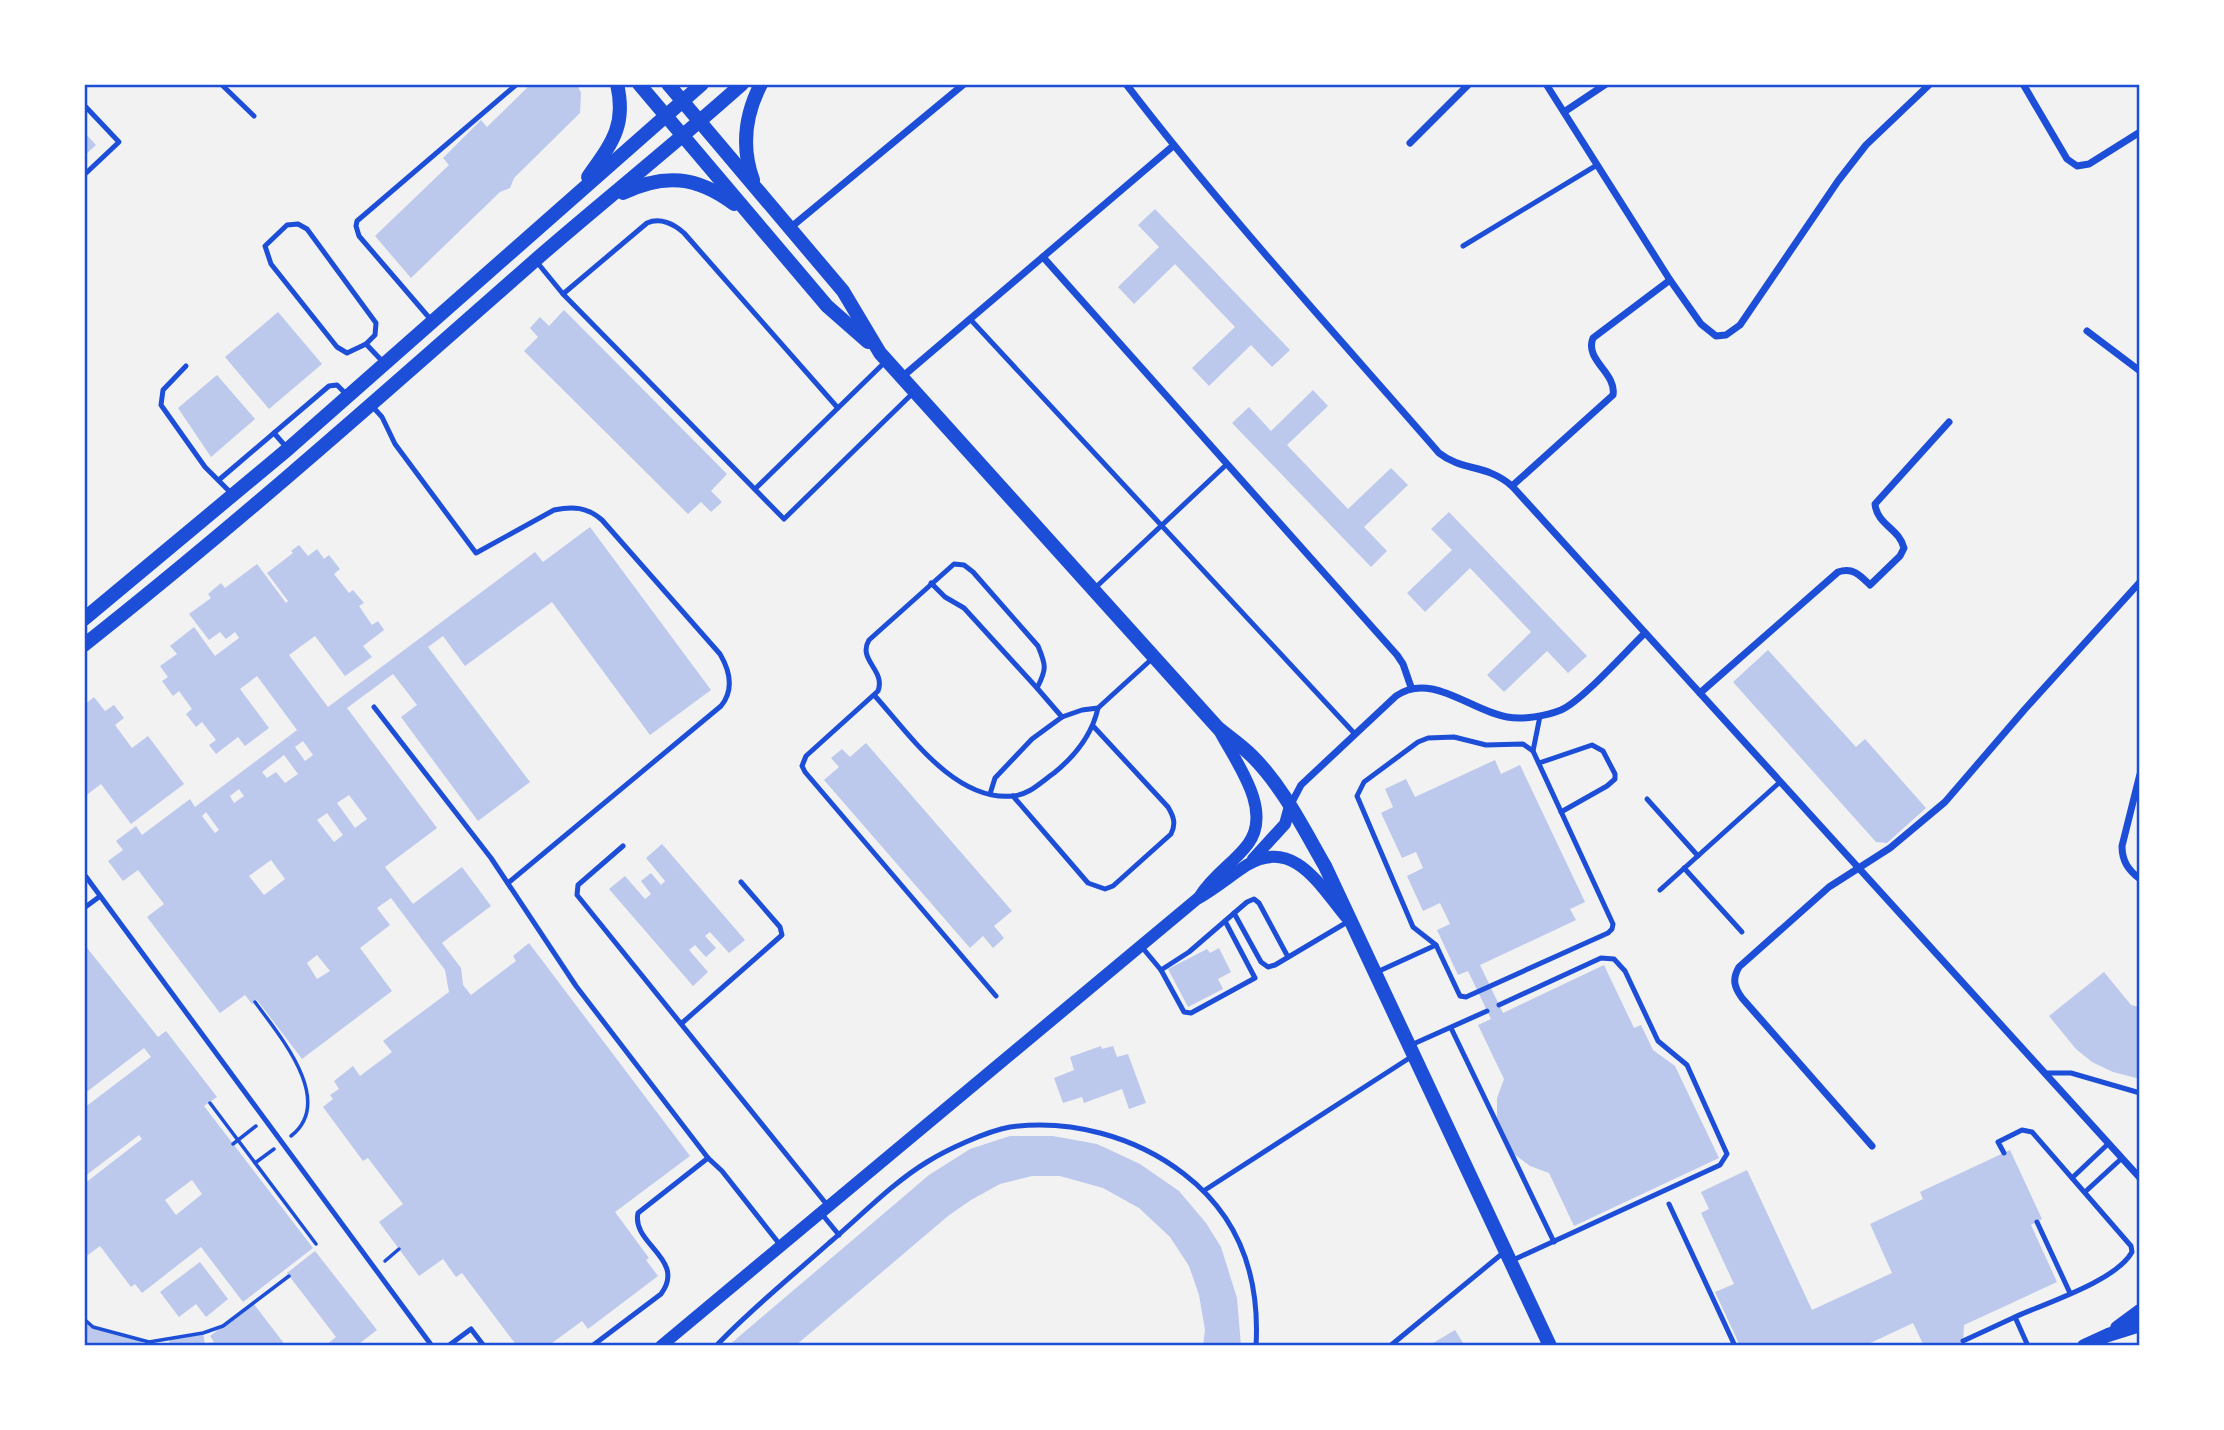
<svg xmlns="http://www.w3.org/2000/svg" width="2224" height="1430" viewBox="0 0 2224 1430" font-family="Roboto,sans-serif">
<style>
.building{fill:#bdc9ec;fill-rule:evenodd}
.lines{fill:none;stroke-linecap:round;stroke-linejoin:round}
.path{stroke:#1d4ed8;stroke-width:3.5}
.service{stroke:#1d4ed8;stroke-width:5}
.minor{stroke:#1d4ed8;stroke-width:7}
.tertiary{stroke:#1d4ed8;stroke-width:12}
.secondary{stroke:#1d4ed8;stroke-width:14}
.neatline{fill:none;stroke:#1d4ed8;stroke-width:2.5}
</style>
<rect width="100%" height="100%" fill="#f2f2f2"/>
<g class="building">
<polygon points="531,84 577,84 581,93 580,113 514,178 510,188 500,192 411,278 375,236 449,165 443,158 481,120 487,127"/>
<polygon points="84,132 96,145 84,156"/>
<polygon points="1155,209 1290,350 1272,367 1251,345 1209,386 1192,368 1235,327 1175,264 1134,304 1118,287 1159,247 1138,225"/>
<polygon points="564,310 727,474 711,491 722,502 711,512 701,502 688,514 524,351 538,337 530,328 540,317 549,326"/>
<polygon points="278,312 322,364 269,409 225,357"/>
<polygon points="217,375 255,419 211,457 178,408"/>
<polygon points="1313,390 1328,406 1287,445 1348,509 1391,468 1408,485 1364,527 1387,551 1371,567 1232,423 1249,407 1271,431"/>
<polygon points="1449,512 1587,656 1568,673 1547,651 1504,692 1487,675 1531,632 1470,568 1425,612 1407,593 1452,550 1431,529"/>
<path d="M590 527 711 690 650 735 552 602 465 666 443 636 428 647 530 782 478 821 401 717 417 705 393 674 347 708 437 828 385 867 413 904 462 867 491 906 442 943 461 968 463 985 471 995 516 961 513 956 529 943 690 1156 615 1212 649 1258 646 1260 658 1276 588 1329 582 1321 548 1346H517L462 1273 456 1277 443 1259 419 1276 379 1222 403 1204 368 1158 363 1161 323 1107 333 1099 330 1095 339 1089 334 1081 353 1066 360 1076 392 1052 383 1041 449 992 445 970 391 898 377 908 390 925 360 948 392 991 302 1059 257 1000 252 1004 245 995 220 1013 147 917 164 904 138 870 123 881 108 861 123 850 116 841 136 826 142 835 190 799 195 807 297 730 257 676 240 689 269 728 245 746 238 737 216 754 209 745 216 740 202 722 196 727 186 714 192 709 179 691 173 696 162 681 168 677 160 666 177 654 170 646 194 627 215 656 239 638 235 632 226 639 220 632 209 640 189 614 211 598 208 594 221 583 225 588 257 564 286 603 288 601 267 573 293 553 291 551 299 545 308 556 317 549 324 559 329 555 340 569 334 574 349 593 353 590 364 603 359 606 372 625 378 621 384 630 363 646 372 657 345 676 315 636 289 655 328 707 535 552 543 562ZM303 741 313 755 305 761 295 747ZM284 755 298 774 285 783 276 772 267 778 262 772ZM239 789 244 796 234 803 230 796ZM349 795 367 819 355 828 337 803ZM206 812 219 830 215 833 202 816ZM327 813 343 835 334 842 317 820ZM271 860 285 879 264 895 249 876ZM317 955 330 971 317 979 307 963Z"/>
<polygon points="1768,650 1856,747 1865,739 1926,808 1887,843 1876,842 1733,682"/>
<polygon points="94,697 105,711 114,705 124,718 115,725 132,748 148,736 184,784 131,824 101,784 84,797 84,705"/>
<polygon points="866,743 1012,911 994,926 1004,938 993,948 983,936 970,948 824,780 839,767 831,758 842,749 850,757"/>
<polygon points="1495,760 1501,774 1520,765 1585,902 1570,909 1576,920 1480,965 1503,1013 1604,965 1634,1028 1641,1025 1653,1050 1675,1066 1719,1158 1574,1226 1549,1173 1530,1166 1514,1154 1497,1118 1497,1098 1504,1079 1478,1025 1491,1019 1468,971 1458,975 1437,930 1450,924 1440,903 1423,911 1407,876 1423,868 1416,852 1402,858 1381,813 1393,807 1385,789 1406,779 1415,797"/>
<polygon points="662,844 745,940 729,953 710,932 705,936 716,948 706,957 695,945 689,950 708,972 693,986 609,889 625,876 645,899 651,894 641,881 651,873 661,885 665,881 646,858"/>
<path d="M84 944 158 1037 166 1031 217 1097 204 1106 313 1248 243 1302 201 1247 142 1293 135 1284 131 1287 100 1246 84 1258V1184L142 1139 139 1135 84 1177V1108L151 1057 144 1048 84 1094ZM192 1180 202 1194 176 1215 165 1200Z"/>
<polygon points="1219,948 1231,972 1218,979 1223,989 1188,1007 1168,969 1207,949 1210,953"/>
<polygon points="2104,972 2131,1005 2140,1007 2140,1079 2113,1072 2092,1062 2076,1049 2049,1016"/>
<polygon points="1101,1046 1102,1049 1113,1046 1117,1057 1128,1054 1146,1103 1129,1109 1122,1089 1084,1103 1082,1097 1063,1103 1054,1078 1074,1070 1070,1057"/>
<polygon points="1010,1136 1053,1136 1097,1144 1140,1164 1179,1191 1206,1223 1221,1247 1237,1298 1241,1346 1203,1346 1205,1330 1199,1295 1189,1266 1170,1237 1139,1208 1103,1188 1060,1176 1032,1176 1000,1184 971,1200 948,1216 795,1346 728,1346 929,1175 970,1149"/>
<polygon points="2010,1150 2042,1219 2031,1225 2057,1282 1964,1325 1963,1346 1924,1346 1913,1323 1864,1346 1740,1346 1715,1292 1734,1284 1701,1213 1709,1209 1701,1192 1747,1170 1812,1310 1892,1273 1870,1224 1923,1199 1920,1192"/>
<polygon points="315,1251 377,1330 356,1346 325,1346 336,1337 287,1273"/>
<polygon points="200,1262 228,1299 206,1317 196,1304 179,1317 160,1292"/>
<polygon points="253,1303 286,1346 170,1346 169,1339 203,1333 205,1344 214,1342 210,1336"/>
<polygon points="84,1319 93,1327 142,1341 141,1346 84,1346"/>
<polygon points="1455,1330 1465,1346 1428,1346"/>
</g>
<g class="lines">
<g class="path">
<path d="M255 1002C279 1035 336 1101 291 1136"/>
<polyline points="210,1103 316,1244"/>
<polyline points="233,1144 256,1126"/>
<polyline points="255,1163 274,1149"/>
<polyline points="385,1261 399,1249"/>
<polyline points="84,1319 93,1327 149,1342 203,1333 223,1326 289,1276"/>
</g>
<g class="service">
<polyline points="221,84 254,116"/>
<polyline points="84,105 119,142 84,175"/>
<polygon points="298,224 307,229 376,323 375,335 366,344 347,353 337,347 271,264 265,246 287,225"/>
<polyline points="1463,246 1597,165"/>
<polyline points="536,261 563,294 784,519 914,392"/>
<path d="M563 294 647 223C660 217 674 224 684 233L837 407"/>
<polyline points="970,319 1354,733"/>
<polyline points="432,321 359,236 356,226 357,221 517,84"/>
<polyline points="366,344 384,363"/>
<polyline points="186,366 163,390 161,405 205,467 231,493"/>
<path d="M372 406 382 417 395 444 476 553 554 510C573 506 587 507 602 520L720 654C730 671 734 690 721 706L508 883"/>
<polyline points="274,433 288,449"/>
<polyline points="220,479 329,386 337,385 348,396"/>
<polyline points="755,489 885,362"/>
<polyline points="931,583 945,597 964,608 1037,688"/>
<polyline points="1095,588 1227,464"/>
<path d="M875 696C909 734 955 802 1013 796 1029 795 1041 782 1054 773 1075 756 1092 735 1098 708"/>
<polyline points="374,707 491,858 576,986 708,1158 722,1171 781,1246"/>
<polygon points="1454,737 1486,745 1523,744 1533,751 1613,924 1612,929 1608,933 1466,997 1460,996 1436,945 1413,927 1357,796 1364,782 1418,742 1428,738"/>
<polyline points="1533,751 1540,716"/>
<polyline points="1539,763 1592,745 1603,751 1615,774 1615,779 1607,786 1561,812"/>
<polyline points="990,794 995,778 1032,739 1062,717 1082,710 1098,708 1154,657"/>
<path d="M1013 796 1088 883 1105 889 1113 886 1171 834C1176 824 1174 817 1168 807L1094 727"/>
<polyline points="1647,799 1698,856"/>
<polyline points="623,846 578,885 577,895 828,1206"/>
<polyline points="1684,868 1742,932"/>
<polyline points="84,874 432,1346"/>
<polyline points="1660,890 1780,782"/>
<polyline points="84,908 99,897"/>
<polyline points="1234,913 1261,962 1268,967 1275,965 1349,921"/>
<polyline points="1141,946 1161,970 1184,1012 1191,1013 1255,978 1225,921"/>
<polyline points="1161,970 1189,952 1247,902 1254,899 1259,903 1288,957"/>
<polyline points="1377,972 1436,945"/>
<path d="M996 996 805 772 802 766 806 756 878 691C886 670 857 660 869 640L954 564 964 565 973 572 1038 646C1046 665 1047 669 1037 688L1062 717"/>
<polyline points="1499,1005 1601,958 1614,959 1625,971 1658,1041 1687,1065 1727,1154 1720,1165 1511,1261"/>
<polyline points="682,1023 782,935 780,927 741,882"/>
<polyline points="1451,1028 1554,1242"/>
<polyline points="1411,1045 1487,1011"/>
<polyline points="2045,1073 2071,1073 2140,1093"/>
<path d="M2004 1153 1998 1142 2022 1130 2032 1132 2131 1246 2132 1252C2116 1281 2046 1303 2015 1317"/>
<polyline points="2072,1178 2109,1143"/>
<polyline points="1205,1190 1411,1057"/>
<polyline points="2085,1192 2122,1158"/>
<polyline points="1669,1204 1735,1346"/>
<polyline points="821,1213 839,1235"/>
<polyline points="2037,1222 2070,1293"/>
<polyline points="1963,1341 2015,1317 2028,1346"/>
<polyline points="448,1346 471,1329 484,1346"/>
<path d="M592 1346 661 1294C687 1259 631 1244 638 1213L708 1158"/>
<path d="M716 1346C751 1309 791 1277 829 1243 861 1216 891 1184 927 1162 946 1150 987 1131 1010 1127 1070 1119 1135 1136 1184 1174 1240 1217 1260 1276 1256 1346"/>
<polyline points="1390,1346 1503,1253"/>
</g>
<g class="minor">
<path d="M1126 84C1224 212 1333 331 1439 453 1463 472 1485 463 1512 486L2140 1178"/>
<polyline points="1546,84 1670,280 1701,324 1716,336 1726,335 1740,325 1838,181 1866,145 1930,84"/>
<polyline points="2023,84 2067,159 2077,166 2089,164 2140,132"/>
<polyline points="1564,112 1606,84"/>
<polyline points="1410,143 1469,84"/>
<polyline points="790,228 964,84"/>
<polyline points="1043,257 1397,655 1403,664 1411,687"/>
<polyline points="2087,331 2140,371"/>
<polyline points="902,377 1173,146"/>
<path d="M1512 486 1613 395C1617 373 1584 360 1593 338L1670 280"/>
<path d="M1700 693 1838 572C1853 567 1860 575 1870 585L1900 556 1904 548C1899 528 1877 525 1875 504L1949 422"/>
<path d="M2140 774 2122 846C2122 861 2128 870 2140 879"/>
<path d="M1291 804 1301 785 1396 696C1431 671 1471 711 1507 717 1523 720 1546 716 1561 710 1582 701 1626 651 1645 633"/>
<path d="M1872 1146 1742 998C1734 987 1732 979 1739 967L1829 887 1890 848 1945 802 2025 709 2140 582"/>
</g>
<g class="tertiary">
<polyline points="1253,859 1285,824 1290,806"/>
<path d="M1200 896C1214 874 1234 863 1248 844 1274 809 1234 760 1218 728"/>
<path d="M661 1346 1197 899C1215 889 1230 876 1247 865 1294 837 1320 886 1346 917"/>
</g>
<g class="secondary">
<polyline points="639,84 827,306 868,342"/>
<path d="M668 84 843 291 880 353 1218 728C1229 737 1242 746 1252 756 1283 787 1303 828 1325 866L1550 1346"/>
<path d="M588 177C611 144 627 126 617 84"/>
<path d="M753 180C741 147 745 115 761 84"/>
<path d="M623 193C664 173 697 176 734 204"/>
<polyline points="84,619 288,449 702,84"/>
<path d="M84 645C241 521 390 388 540 256 607 198 676 143 742 84"/>
<polyline points="2117,1328 2140,1311"/>
<polyline points="2084,1346 2108,1335 2140,1325"/>
</g>
</g>
<rect width="2224" height="1430" fill="none" stroke="#ffffff" stroke-width="172"/>
<rect x="86" y="86" width="2052" height="1258" class="neatline"/>
</svg>
